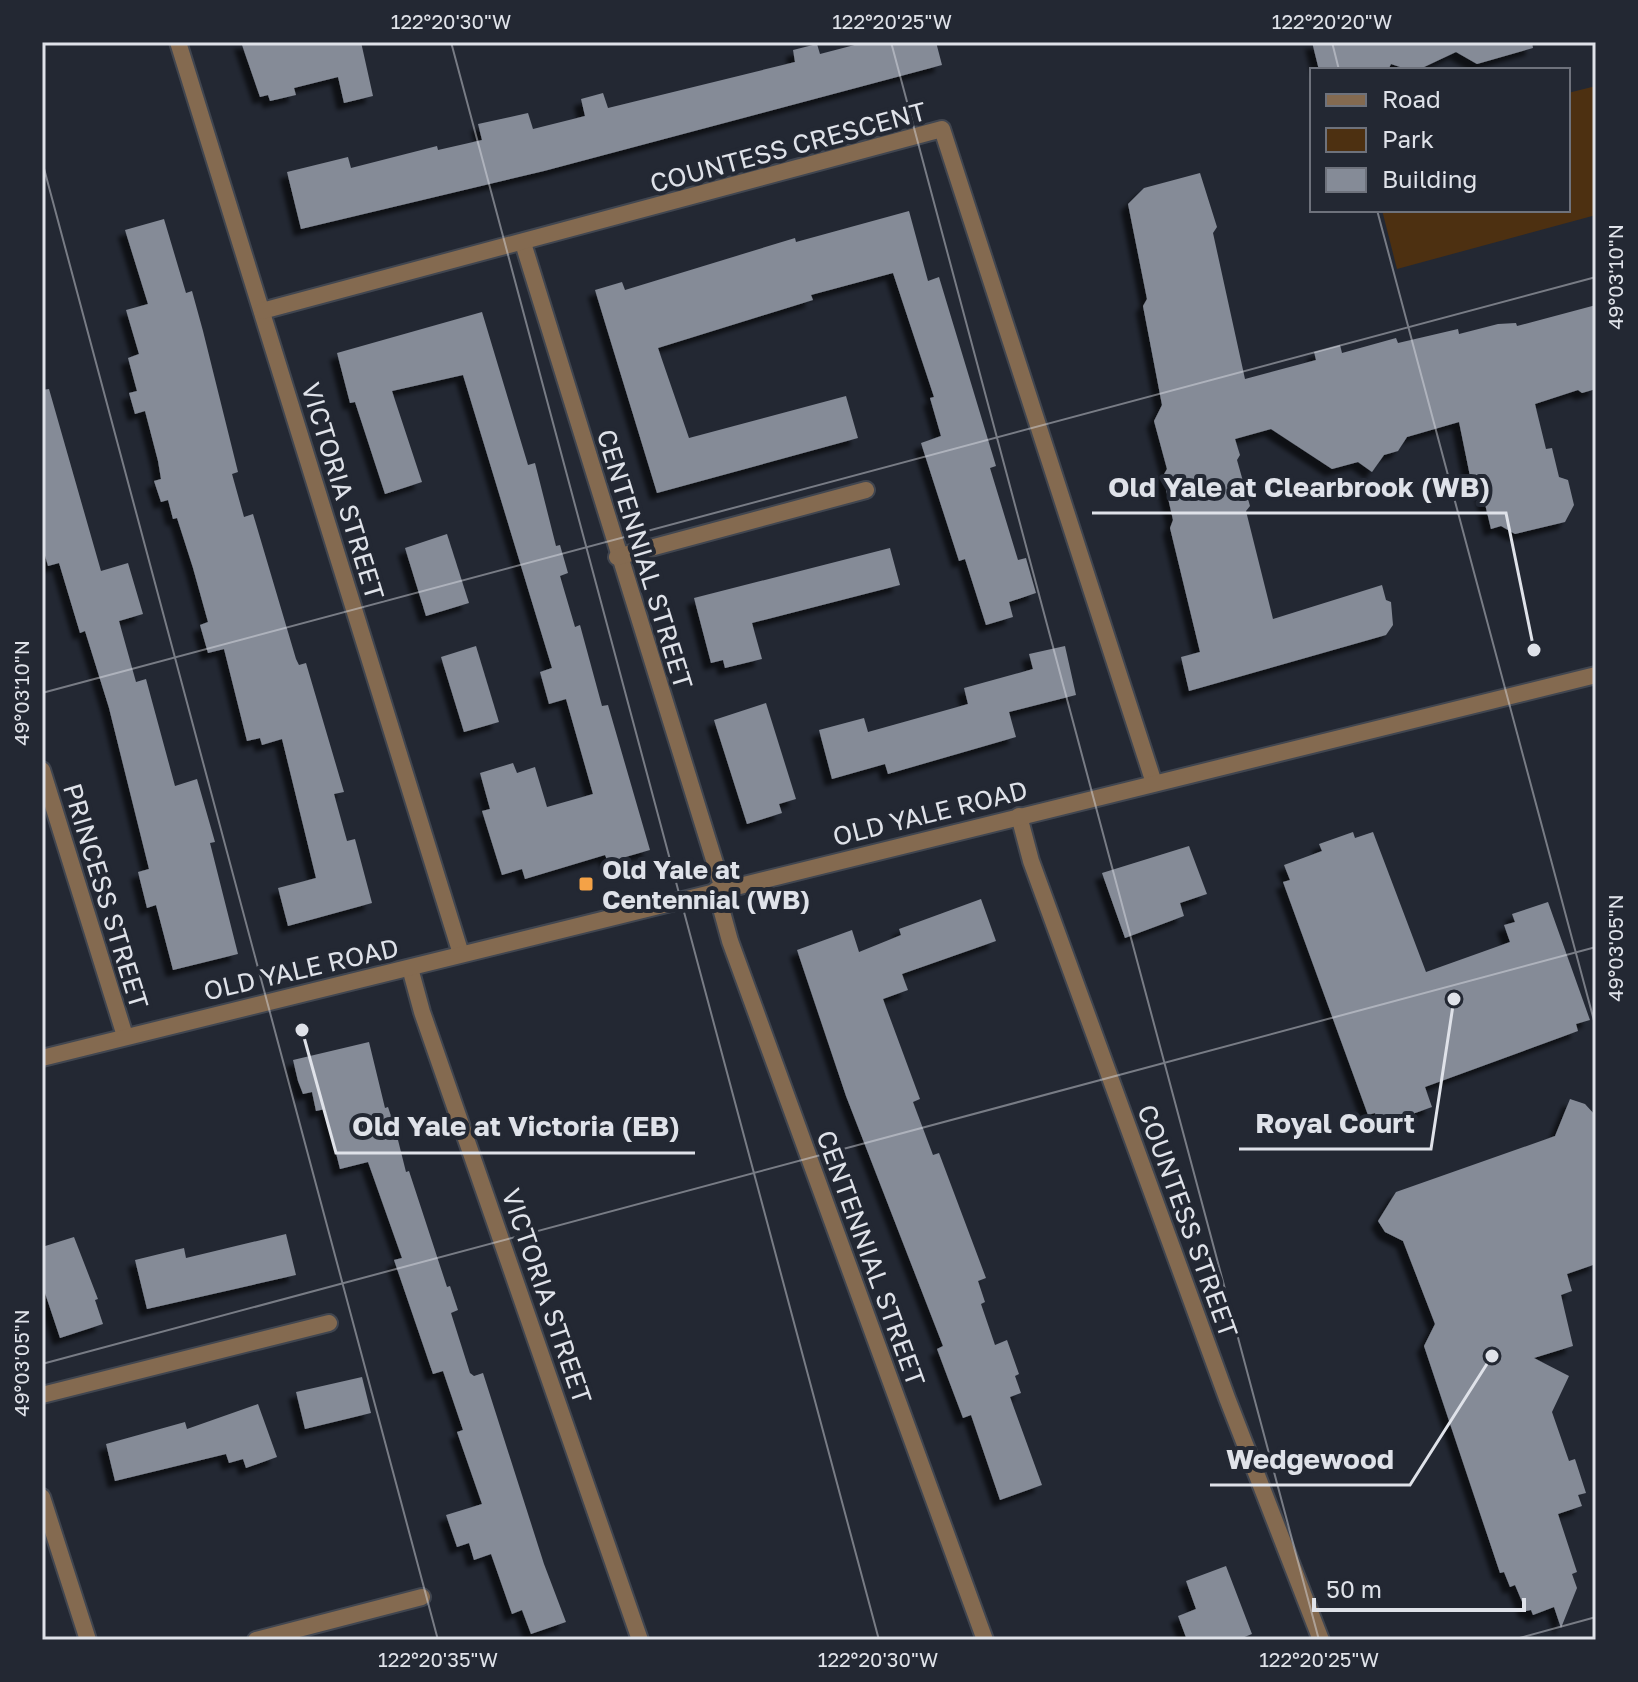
<svg xmlns="http://www.w3.org/2000/svg" width="1638" height="1682" viewBox="0 0 1638 1682" font-family="'Golos Text',sans-serif">
<style>
.green{fill:#4d3011}
.building{fill:#858b97;filter:url(#shadow)}
.lines{fill:none;stroke-linecap:round;stroke-linejoin:round}
.minor-casing{stroke:#414650;stroke-width:20}
.tertiary-casing{stroke:#414650;stroke-width:20}
.minor{stroke:#846a50;stroke-width:16}
.tertiary{stroke:#846a50;stroke-width:16}
.ticks{fill:none;stroke:#dfe2e9;stroke-width:2;stroke-opacity:0.45}
.poi-dot{fill:#f5a246;stroke:#232833;stroke-width:3}
.labels{text-anchor:middle;dominant-baseline:central;stroke-width:8;stroke-linejoin:round;paint-order:stroke}
.street-label{font-size:26px;fill:#dfe2e9;stroke:#232833}
.poi-label{font-size:26px;font-weight:bold;fill:#dfe2e9;stroke:#232833;text-anchor:start}
.leader{fill:none;stroke:#dfe2e9;stroke-width:3}
.callout-dot{fill:#dfe2e9;stroke:#232833;stroke-width:3}
.callout-label{font-size:28px;text-anchor:middle;font-weight:bold;fill:#dfe2e9;stroke:#232833;stroke-width:8;stroke-linejoin:round;paint-order:stroke}
.neatline{fill:none;stroke:#dfe2e9;stroke-width:3}
.ticks-label{font-size:20px;text-anchor:middle;fill:#dfe2e9}
</style>
<defs>
<filter id="shadow"><feDropShadow dx="-7" dy="7" stdDeviation="2" flood-color="#0009"/></filter>
</defs>
<rect width="100%" height="100%" fill="#232833"/>
<polygon class="green" points="1596,86 1596,215 1397,269 1382,210 1568,210 1568,93"/>
<g class="building">
<polygon points="241,42 361,42 373,96 344,103 338,77 294,88 296,95 270,101 268,95 260,97"/>
<polygon points="866,42 936,42 942,65 544,171 301,229 287,172 348,157 351,168 437,146 438,150 482,140 478,124 528,113 533,129 585,116 581,99 603,93 608,108 795,62 793,50 817,44 820,54"/>
<polygon points="1312,42 1532,42 1533,48 1477,64 1456,52 1422,68 1406,69 1391,64 1388,70 1319,70"/>
<polygon points="1200,173 1217,227 1213,233 1245,379 1316,360 1314,352 1340,345 1342,353 1396,338 1398,343 1458,329 1459,334 1498,324 1516,323 1517,326 1596,305 1596,389 1582,393 1578,390 1535,404 1546,449 1552,448 1559,477 1568,480 1574,505 1565,522 1515,534 1501,526 1491,529 1480,483 1471,481 1459,422 1407,437 1398,451 1384,455 1372,472 1358,462 1332,469 1271,429 1235,439 1240,455 1237,460 1250,506 1246,511 1273,619 1382,585 1386,600 1391,602 1393,625 1386,635 1189,691 1181,657 1200,652 1170,528 1173,520 1163,476 1167,469 1154,421 1162,405 1143,306 1147,299 1128,204 1144,188"/>
<polygon points="909,211 928,281 939,277 996,466 990,468 1018,560 1026,558 1036,593 1009,602 1013,617 986,625 965,559 959,561 921,443 941,436 930,398 934,397 893,273 811,295 813,300 658,348 689,438 846,396 858,438 657,493 595,290 622,282 625,290 795,238 796,242"/>
<polygon points="164,219 186,293 192,291 203,331 238,472 232,474 244,517 253,514 296,659 299,665 306,663 344,792 334,794 347,841 355,839 372,903 288,926 278,888 316,878 282,739 262,745 260,738 247,741 224,649 208,653 200,625 208,622 193,568 177,518 173,519 168,500 161,502 154,481 161,479 158,461 145,411 135,414 129,393 137,391 128,358 139,354 126,310 148,304 125,230"/>
<polygon points="482,312 528,465 535,463 556,546 560,545 568,573 560,576 575,627 580,625 602,706 608,705 650,850 608,862 605,855 525,879 522,869 502,875 482,811 490,809 480,773 513,763 517,773 535,767 547,807 593,794 566,699 549,704 540,672 552,668 463,375 392,391 422,482 385,494 355,402 350,403 337,353"/>
<polygon points="49,389 101,571 128,563 143,614 119,621 136,682 146,679 175,786 197,779 215,842 210,843 238,954 173,970 156,905 147,908 138,872 149,869 109,708 85,631 80,633 59,563 48,566 42,545 42,390"/>
<polygon points="447,534 469,603 426,616 405,548"/>
<polygon points="890,548 900,585 752,623 762,659 725,668 723,660 711,663 694,598"/>
<polygon points="476,646 499,722 464,732 441,657"/>
<polygon points="1065,646 1076,695 1009,712 1016,737 888,774 885,764 832,779 819,730 864,718 868,732 968,704 964,688 1033,669 1029,654"/>
<polygon points="766,703 796,799 779,804 782,813 747,824 714,720"/>
<polygon points="1353,832 1355,838 1373,832 1426,972 1510,942 1504,925 1515,922 1512,914 1548,902 1590,1020 1576,1024 1578,1031 1425,1087 1432,1107 1379,1126 1375,1113 1368,1115 1283,882 1290,880 1284,865 1322,851 1319,844"/>
<polygon points="1189,846 1207,894 1180,903 1184,916 1125,938 1102,873"/>
<polygon points="981,899 996,941 902,974 908,990 883,999 920,1099 913,1102 933,1155 939,1153 986,1278 978,1281 985,1302 981,1304 995,1345 1007,1340 1019,1374 1015,1376 1021,1393 1010,1397 1042,1485 1000,1500 971,1415 963,1418 949,1381 937,1349 943,1346 846,1096 797,950 852,930 859,952 901,935 899,929"/>
<polygon points="369,1042 385,1108 388,1107 395,1128 406,1172 409,1171 447,1287 450,1286 458,1310 451,1313 470,1373 474,1376 483,1373 544,1564 566,1622 531,1634 522,1610 512,1614 491,1554 474,1560 469,1543 457,1547 446,1515 482,1504 457,1432 463,1430 443,1371 433,1374 394,1260 402,1258 368,1162 340,1169 325,1109 316,1111 312,1092 303,1094 298,1081 293,1060"/>
<polygon points="1570,1099 1585,1104 1596,1116 1596,1264 1567,1274 1572,1291 1561,1295 1573,1346 1534,1358 1569,1376 1552,1412 1569,1461 1575,1459 1586,1493 1578,1495 1582,1506 1558,1514 1577,1572 1572,1574 1577,1588 1561,1628 1554,1607 1533,1615 1531,1610 1526,1611 1515,1585 1510,1587 1504,1572 1500,1573 1424,1346 1435,1324 1403,1241 1385,1232 1378,1221 1396,1192 1555,1136"/>
<polygon points="286,1234 296,1275 147,1309 135,1260 184,1248 186,1258"/>
<polygon points="74,1237 98,1299 95,1300 103,1324 60,1338 42,1284 42,1247"/>
<polygon points="362,1377 371,1413 305,1429 296,1392"/>
<polygon points="258,1404 277,1457 246,1468 243,1459 229,1463 226,1454 115,1481 106,1444 185,1422 187,1429"/>
<polygon points="1226,1566 1252,1634 1237,1640 1187,1640 1178,1616 1196,1609 1186,1581"/>
</g>
<g class="lines">
<defs>
<g id="minor">
<polyline points="178,42 461,954"/>
<polyline points="523,243 723,889"/>
<polyline points="262,311 942,129 1154,783"/>
<polyline points="617,557 866,490"/>
<polyline points="42,770 125,1036"/>
<polyline points="1019,816 1031,861 1227,1398 1321,1640"/>
<polyline points="716,890 730,941 985,1640"/>
<polyline points="410,968 422,1012 640,1640"/>
<polyline points="42,1395 329,1323"/>
<polyline points="42,1497 88,1640"/>
<polyline points="256,1640 422,1597"/>
</g>
<polyline id="tertiary" points="42,1058 1596,675"/>
</defs>
<use href="#minor" class="minor-casing"/>
<use href="#tertiary" class="tertiary-casing"/>
<use href="#minor" class="minor"/>
<use href="#tertiary" class="tertiary"/>
</g>
<path class="ticks" d="M451 42 879 1640M891 42 1319 1640M1332 42 1339 70M42 161 438 1640M1377 210 1596 1028M42 693 1596 277M42 1364 1596 947M1512 1640 1596 1617"/>
<rect class="poi-dot" x="578" y="876" width="16" height="16" rx="4"/>
<g class="labels">
<g class="street-label">
<text transform="translate(788 147) rotate(-15)">COUNTESS CRESCENT</text>
<text transform="translate(343 491) rotate(73)">VICTORIA STREET</text>
<text transform="translate(645 559) rotate(73)">CENTENNIAL STREET</text>
<text transform="translate(930 813) rotate(-14)">OLD YALE ROAD</text>
<text transform="translate(106 896) rotate(73)">PRINCESS STREET</text>
<text transform="translate(301 969) rotate(-13)">OLD YALE ROAD</text>
<text transform="translate(1188 1221) rotate(70)">COUNTESS STREET</text>
<text transform="translate(871 1258) rotate(70)">CENTENNIAL STREET</text>
<text transform="translate(547 1296) rotate(71)">VICTORIA STREET</text>
</g>
<g class="poi-label">
<text x="602" y="869">Old Yale at<tspan x="602" dy="30">Centennial (WB)</tspan></text>
</g>
</g>
<path class="leader" d="M1534 650L1506 513H1092M1454 999L1431 1149H1239M302 1030L336 1153H695M1492 1356L1410 1485H1210"/>
<g class="callout-dot">
<circle cx="1534" cy="650" r="8"/>
<circle cx="1454" cy="999" r="8"/>
<circle cx="302" cy="1030" r="8"/>
<circle cx="1492" cy="1356" r="8"/>
</g>
<g class="callout-label">
<text x="1299" y="497">Old Yale at Clearbrook (WB)</text>
<text x="1335" y="1133">Royal Court</text>
<text x="516" y="1136">Old Yale at Victoria (EB)</text>
<text x="1310" y="1469">Wedgewood</text>
</g>
<rect width="1638" height="1682" fill="none" stroke="#232833" stroke-width="88"/>
<rect x="1310" y="68" width="260" height="144" fill="#232833" stroke="#6e727c" stroke-width="2"/>
<rect x="1326" y="94" width="40" height="12" fill="#846a50" stroke="#6e727c" stroke-width="2"/>
<text x="1382" y="108" font-size="24" fill="#dfe2e9">Road</text>
<rect x="1326" y="128" width="40" height="24" fill="#4d3011" stroke="#6e727c" stroke-width="2"/>
<text x="1382" y="148" font-size="24" fill="#dfe2e9">Park</text>
<rect x="1326" y="168" width="40" height="24" fill="#858b97" stroke="#6e727c" stroke-width="2"/>
<text x="1382" y="188" font-size="24" fill="#dfe2e9">Building</text>
<path d="M1314 1598v12h210v-12" fill="none" stroke="#dfe2e9" stroke-width="4"/>
<text x="1326" y="1598" font-size="24" fill="#dfe2e9" stroke="#232833" stroke-width="6" paint-order="stroke">50 m</text>
<rect x="44" y="44" width="1550" height="1594" class="neatline"/>
<g class="ticks-label">
<text x="451" y="29">122°20'30"W</text>
<text x="892" y="29">122°20'25"W</text>
<text x="1332" y="29">122°20'20"W</text>
<text transform="translate(1616 277) rotate(-90)" y="7">49°03'10"N</text>
<text transform="translate(22 693) rotate(-90)" y="7">49°03'10"N</text>
<text transform="translate(1616 948) rotate(-90)" y="7">49°03'05"N</text>
<text transform="translate(22 1363) rotate(-90)" y="7">49°03'05"N</text>
<text x="438" y="1667">122°20'35"W</text>
<text x="878" y="1667">122°20'30"W</text>
<text x="1319" y="1667">122°20'25"W</text>
</g>
</svg>
